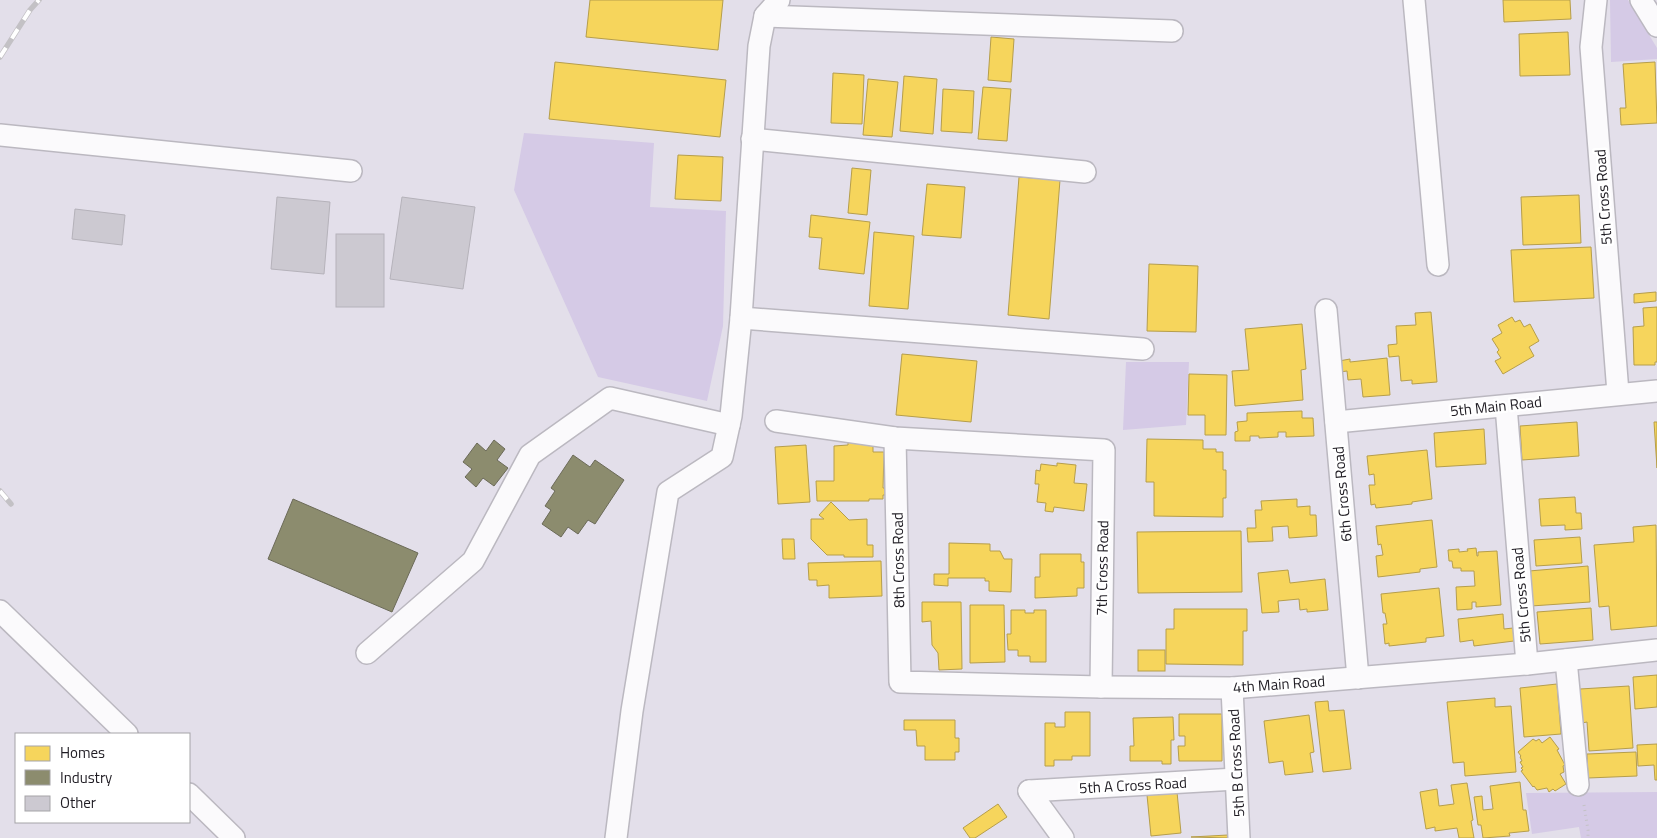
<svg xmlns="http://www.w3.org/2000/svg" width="1657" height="838" viewBox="0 0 1657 838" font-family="'Titillium Web',sans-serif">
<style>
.green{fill:#d5cae6}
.homes{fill:#f6d55c;stroke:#b69e4b}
.industry{fill:#8c8c6e;stroke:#6b6a58}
.building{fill:#ccc9d1;stroke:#b5b2ba}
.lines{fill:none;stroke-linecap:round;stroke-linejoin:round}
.minor-casing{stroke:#bbb8c0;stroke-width:24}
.path{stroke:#c4c2c6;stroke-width:3;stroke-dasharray:1 4;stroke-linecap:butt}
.minor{stroke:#fbfafc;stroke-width:21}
.rail-casing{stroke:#c3c1c5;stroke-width:5.5}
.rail{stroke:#fff;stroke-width:4;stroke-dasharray:11;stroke-linecap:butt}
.labels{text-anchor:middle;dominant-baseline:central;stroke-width:5;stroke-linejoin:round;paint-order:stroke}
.street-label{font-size:15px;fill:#1f1c23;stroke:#fff}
</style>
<rect width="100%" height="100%" fill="#e3dfea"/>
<g class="green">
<polygon points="1610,0 1628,0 1657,48 1657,59 1611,62"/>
<polygon points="524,133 654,143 650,207 726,211 723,326 707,401 598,377 514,190"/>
<polygon points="1126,362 1189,362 1186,425 1123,430"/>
<polygon points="1657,792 1657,838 1581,838 1579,827 1532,834 1526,793"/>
</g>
<g class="homes">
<polygon points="590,0 723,0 718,50 586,37"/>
<polygon points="1503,0 1570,0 1571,19 1504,22"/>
<polygon points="1568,32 1570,75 1520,76 1519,34"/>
<polygon points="991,37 1014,39 1011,82 988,80"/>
<polygon points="555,62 726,80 720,137 549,119"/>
<polygon points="1655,62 1657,123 1621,125 1620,108 1626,108 1623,64"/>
<polygon points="833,73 864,75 862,124 831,123"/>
<polygon points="904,76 937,79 933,134 900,131"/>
<polygon points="868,79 898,82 892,137 863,135"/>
<polygon points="983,87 1011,89 1007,141 978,139"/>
<polygon points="943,89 974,91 972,133 941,131"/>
<polygon points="678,155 723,157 721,201 675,199"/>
<polygon points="852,168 871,170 867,215 848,213"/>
<polygon points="1019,177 1060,180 1049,319 1008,315"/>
<polygon points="927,184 965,187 961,238 922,235"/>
<polygon points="1579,195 1581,243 1523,245 1521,197"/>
<polygon points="811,215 870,222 864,274 819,269 822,238 809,237"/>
<polygon points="874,232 914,236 908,309 869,306"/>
<polygon points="1591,247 1594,298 1514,302 1511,250"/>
<polygon points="1149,264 1198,266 1196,332 1147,331"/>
<polygon points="1656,292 1656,301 1634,303 1634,294"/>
<polygon points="1657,307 1657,362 1655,362 1655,365 1634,365 1633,327 1644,326 1643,308"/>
<polygon points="1431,312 1437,382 1412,384 1412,380 1401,381 1399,356 1389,357 1388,345 1397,344 1396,326 1416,325 1415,313"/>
<polygon points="1512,317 1515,322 1520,320 1524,327 1530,324 1539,341 1529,347 1534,356 1503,374 1495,361 1501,358 1497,352 1499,350 1492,339 1502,333 1498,325"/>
<polygon points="1302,324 1306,369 1301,370 1303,400 1235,406 1232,371 1249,370 1245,329"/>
<polygon points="902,354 977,361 971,422 896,415"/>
<polygon points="1387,358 1390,395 1363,397 1361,379 1348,380 1347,371 1340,372 1339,361 1350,359 1350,362"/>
<polygon points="1189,374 1227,375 1226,435 1205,435 1205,415 1188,415"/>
<polygon points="1302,411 1302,418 1313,418 1314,436 1286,437 1286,432 1278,432 1278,437 1259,438 1259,436 1250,436 1250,441 1235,441 1235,432 1238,431 1237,422 1247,421 1247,413"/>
<polygon points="1577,422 1579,456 1522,460 1520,426"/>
<polygon points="1654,422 1657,422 1657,468"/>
<polygon points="1484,429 1486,464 1436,467 1434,433"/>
<polygon points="1147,439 1203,440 1203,449 1216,449 1216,452 1223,452 1223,470 1226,470 1226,498 1223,498 1223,517 1154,516 1154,482 1146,482"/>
<polygon points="848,442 873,442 873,452 884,452 883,488 886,488 886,495 883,495 883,499 869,499 869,501 817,501 816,481 834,481 834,446 848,445"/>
<polygon points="806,445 810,502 778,504 775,447"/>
<polygon points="1427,450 1432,499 1412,502 1412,504 1376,508 1375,504 1371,505 1369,485 1375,485 1374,474 1369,475 1367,456"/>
<polygon points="1057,463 1076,465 1074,483 1087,484 1084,511 1054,507 1053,512 1045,511 1046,503 1037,502 1039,484 1035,484 1036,470 1040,471 1041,464 1057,466"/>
<polygon points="1575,497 1576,513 1581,513 1582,529 1565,530 1565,525 1541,526 1539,499"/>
<polygon points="1297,499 1297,507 1310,506 1310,515 1316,515 1317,536 1289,538 1288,526 1272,527 1273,541 1248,542 1247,528 1256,528 1255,510 1262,510 1261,501"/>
<polygon points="831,502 849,520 867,519 867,545 873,545 873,557 844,557 844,555 827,555 811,539 811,519 824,519 819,515"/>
<polygon points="1432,520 1437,567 1420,569 1420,572 1378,577 1376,556 1383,555 1381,544 1378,545 1376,526"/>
<polygon points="1656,525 1657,626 1611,630 1609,606 1599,607 1594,545 1634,542 1633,527"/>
<polygon points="1241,531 1242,592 1138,593 1137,532"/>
<polygon points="1580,537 1582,563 1536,566 1534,540"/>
<polygon points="782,539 794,539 795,559 783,559"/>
<polygon points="949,543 990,544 990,551 1000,551 1004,559 1012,559 1011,592 989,591 989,581 985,581 985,578 948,578 948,586 934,585 934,574 949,574"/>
<polygon points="1476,548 1477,556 1478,556 1478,552 1497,551 1501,605 1476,607 1476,602 1472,602 1472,609 1457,610 1456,587 1475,586 1474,571 1461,571 1461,568 1453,568 1452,561 1449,561 1448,550 1459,549 1459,552 1468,551 1467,549"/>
<polygon points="1040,554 1081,554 1081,562 1084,562 1084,588 1077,588 1077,596 1035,598 1035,577 1040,577"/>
<polygon points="881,561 882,596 829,598 829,585 817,586 817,580 809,580 808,563"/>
<polygon points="1588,566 1590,602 1531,606 1529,571"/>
<polygon points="1288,570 1290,583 1325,579 1328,610 1307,612 1307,609 1300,610 1299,599 1278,601 1279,612 1262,613 1258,573"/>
<polygon points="1439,588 1444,636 1426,638 1426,642 1389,646 1389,643 1385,644 1383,624 1387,624 1385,613 1383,613 1381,594"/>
<polygon points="922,602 961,602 962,669 939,670 938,653 932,645 931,621 922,622"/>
<polygon points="970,605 1004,605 1005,662 970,663"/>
<polygon points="1591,608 1593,640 1540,644 1537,612"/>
<polygon points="1174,609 1247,609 1247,631 1243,631 1243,665 1166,664 1166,629 1174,629"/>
<polygon points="1011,610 1025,610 1025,613 1034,613 1034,610 1046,610 1046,662 1030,662 1030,656 1018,656 1018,650 1008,650 1007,634 1011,634"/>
<polygon points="1503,614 1504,629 1513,628 1514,641 1474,646 1473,640 1460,642 1458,619"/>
<rect x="1138" y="650" width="27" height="21"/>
<polygon points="1657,675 1657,707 1635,709 1633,677"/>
<polygon points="1557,684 1561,734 1524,737 1520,688"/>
<polygon points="1629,686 1633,748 1589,751 1587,722 1582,723 1580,689"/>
<polygon points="1495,698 1495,707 1511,706 1516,772 1465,776 1464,762 1453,763 1447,702"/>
<polygon points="1328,701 1329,711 1344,710 1351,769 1323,772 1315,702"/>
<polygon points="1065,712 1090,712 1090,756 1072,756 1072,760 1054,760 1054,766 1045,766 1045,723 1055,723 1055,727 1065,727"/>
<polygon points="1179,714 1222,714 1222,761 1179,761 1178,746 1185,746 1185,736 1179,736"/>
<polygon points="1309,715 1314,752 1310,753 1313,772 1285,775 1283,761 1269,763 1264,721"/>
<polygon points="1173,717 1174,740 1171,740 1171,764 1162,764 1162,761 1130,761 1130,746 1134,746 1133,718"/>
<polygon points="904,720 955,720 955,738 959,738 959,752 955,752 955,760 925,760 925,746 917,746 916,730 904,730"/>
<polygon points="1550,737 1559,749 1557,750 1565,765 1563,766 1564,772 1560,774 1566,784 1555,791 1553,789 1549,792 1547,788 1537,790 1534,786 1533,787 1521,771 1523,770 1521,768 1523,767 1520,762 1522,761 1520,757 1521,756 1518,752 1533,739 1536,741 1539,739 1542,743"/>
<polygon points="1657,744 1657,780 1655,780 1654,765 1638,766 1637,745"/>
<polygon points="1636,752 1637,776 1588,778 1587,754"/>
<polygon points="1520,782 1523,810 1526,810 1529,831 1509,833 1510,836 1483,838 1481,825 1478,825 1474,797 1482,796 1483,810 1493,809 1490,786"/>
<polygon points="1467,783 1473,820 1471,821 1474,838 1459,838 1457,828 1435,831 1435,827 1426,829 1420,792 1437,789 1439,806 1454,804 1451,785"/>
<polygon points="1177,792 1181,833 1151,836 1147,795"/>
<polygon points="998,804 1007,817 975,838 970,838 963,828"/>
<polygon points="1228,835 1228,838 1191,837"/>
</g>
<g class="industry">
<polygon points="494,440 505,449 497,460 508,468 494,486 483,478 476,487 465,477 472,469 463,462 477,443 486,451"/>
<polygon points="573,455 590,467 595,460 624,480 595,524 588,520 578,534 568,527 561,537 542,524 551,510 545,506 555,491 551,488"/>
<polygon points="293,499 418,553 392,612 268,559"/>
</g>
<g class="building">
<polygon points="277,197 330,202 324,274 271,269"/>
<polygon points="402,197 475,207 463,289 390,279"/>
<polygon points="75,209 125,215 122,245 72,239"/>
<rect x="336" y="234" width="48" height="73"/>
</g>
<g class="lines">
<defs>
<g id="minor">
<polyline points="1414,0 1438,265"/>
<polyline points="1596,0 1591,47 1618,393"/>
<polyline points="1641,0 1657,26"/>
<polyline points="765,16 1172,31"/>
<polyline points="0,135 351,171"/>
<polyline points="752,139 1085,172"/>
<polyline points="1326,310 1358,678"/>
<polyline points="741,318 1143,349"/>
<polyline points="1506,406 1527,664"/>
<polyline points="776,421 895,438 1104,450 1101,687"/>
<polyline points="1336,422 1657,391"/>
<polyline points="895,438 900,682 1101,687 1232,688 1527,664 1657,650"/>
<polyline points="0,611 127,734"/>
<polyline points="367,653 473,561 530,455 610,398 729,425"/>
<polyline points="1566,660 1578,785"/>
<polyline points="1232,688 1239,838"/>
<polyline points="1029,791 1236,779"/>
<polyline points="1029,791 1063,838"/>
<polyline points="189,794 234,838"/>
<polyline points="616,838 632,711 668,492 722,457 731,416 741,318 759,46 765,16 779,0"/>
</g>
</defs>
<use href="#minor" class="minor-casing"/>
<polyline class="path" points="1584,805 1588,830 1588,838"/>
<use href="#minor" class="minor"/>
<defs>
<g id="rail">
<polyline points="0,57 30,10 39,0"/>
<polyline points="0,491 11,504"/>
</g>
</defs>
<use href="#rail" class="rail-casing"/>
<use href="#rail" class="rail"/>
</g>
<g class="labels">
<g class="street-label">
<text transform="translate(1603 197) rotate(-94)">5th Cross Road</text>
<text transform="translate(1496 406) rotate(-6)">5th Main Road</text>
<text transform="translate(1342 494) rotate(-95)">6th Cross Road</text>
<text transform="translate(898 560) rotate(-91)">8th Cross Road</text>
<text transform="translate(1102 568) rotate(-89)">7th Cross Road</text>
<text transform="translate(1521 595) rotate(-95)">5th Cross Road</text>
<text transform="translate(1279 684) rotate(-4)">4th Main Road</text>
<text transform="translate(1236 763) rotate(-93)">5th B Cross Road</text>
<text transform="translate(1133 785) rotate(-3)">5th A Cross Road</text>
</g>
</g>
<rect x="15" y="733" width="175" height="90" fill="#ffffff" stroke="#a5a4a7"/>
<rect x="25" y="746" width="25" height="15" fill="#f6d55c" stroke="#a5a4a7"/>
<text x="60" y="758" font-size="15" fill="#1f1c23">Homes</text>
<rect x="25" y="770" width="25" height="15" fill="#8c8c6e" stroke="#a5a4a7"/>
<text x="60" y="783" font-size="15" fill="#1f1c23">Industry</text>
<rect x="25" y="796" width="25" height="15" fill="#ccc9d1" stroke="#a5a4a7"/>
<text x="60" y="808" font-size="15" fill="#1f1c23">Other</text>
</svg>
